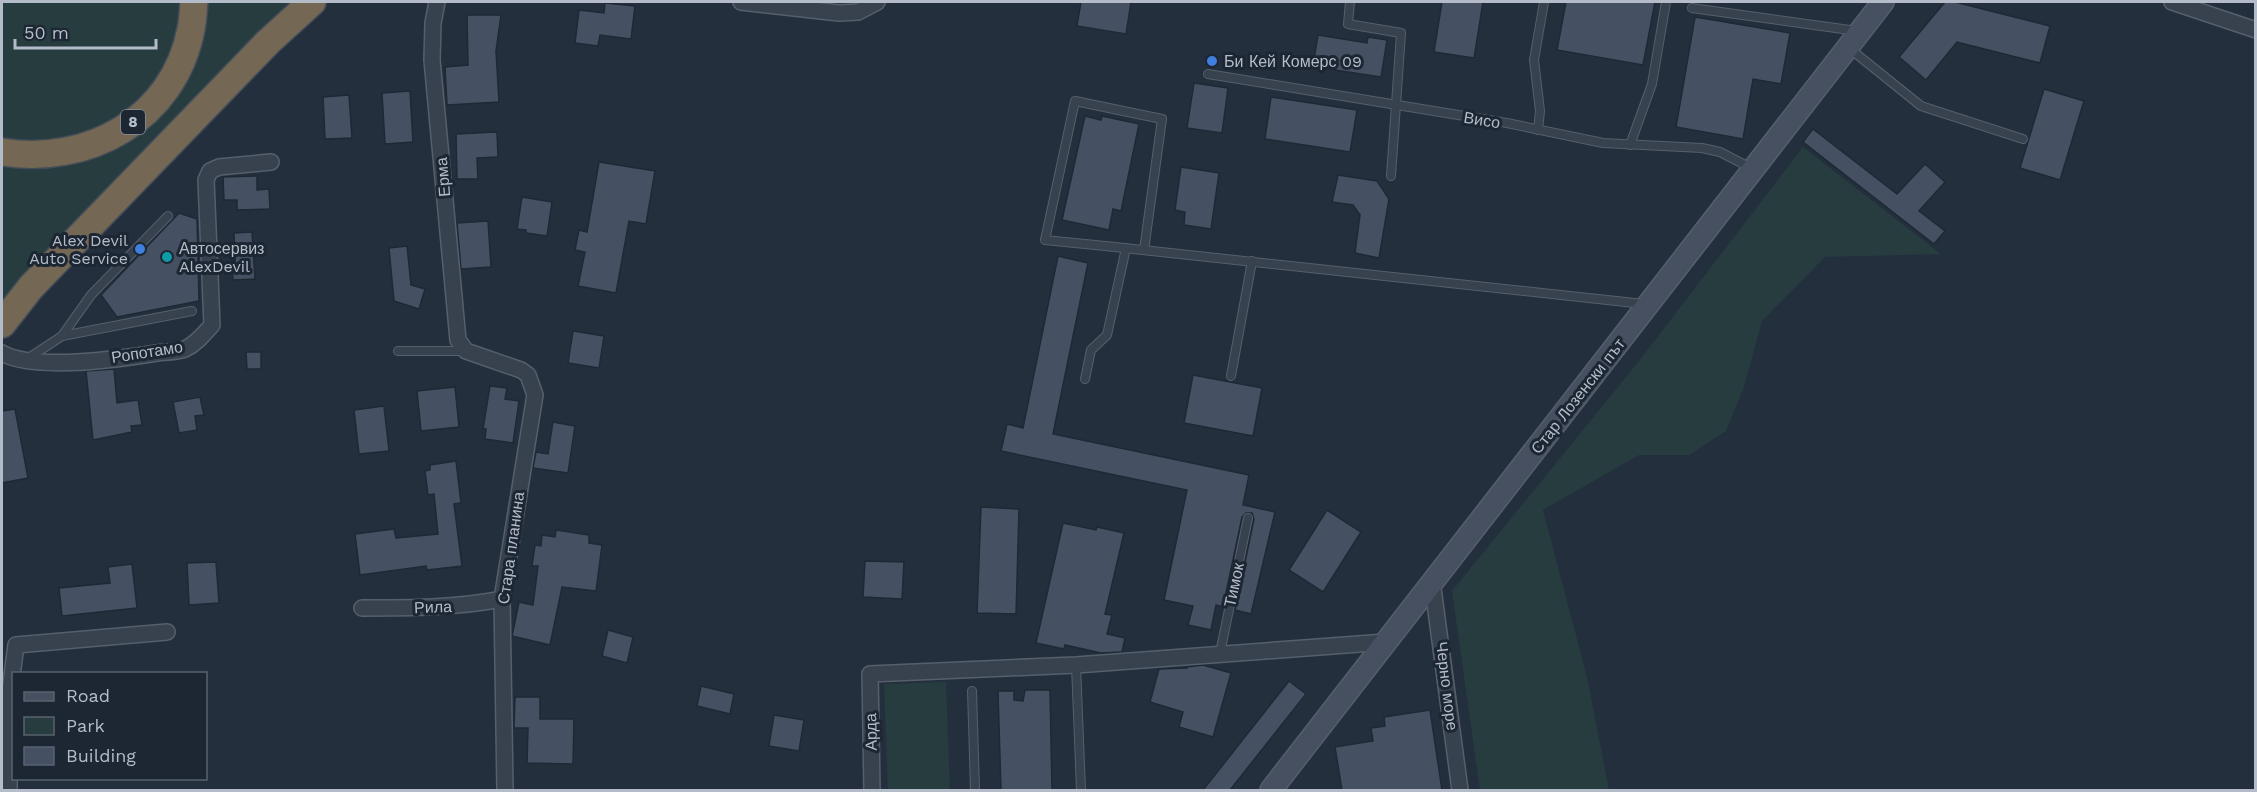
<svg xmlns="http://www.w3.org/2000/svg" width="2257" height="792" viewBox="0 0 2257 792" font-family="'Work Sans',sans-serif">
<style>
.green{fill:#263c3f}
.building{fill:#455162;stroke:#1f2835;stroke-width:1.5}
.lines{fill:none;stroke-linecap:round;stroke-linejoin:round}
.lane-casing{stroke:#565f6c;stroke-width:10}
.street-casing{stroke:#565f6c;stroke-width:18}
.secondary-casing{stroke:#565f6c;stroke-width:24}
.highway-casing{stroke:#434c59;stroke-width:30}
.lane{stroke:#38414e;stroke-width:8}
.street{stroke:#38414e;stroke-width:15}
.secondary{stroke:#465061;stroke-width:21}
.highway{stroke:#746855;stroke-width:27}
.shop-dot{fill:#3f7fe0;stroke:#1d2633;stroke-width:2}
.culture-dot{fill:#0f9aa8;stroke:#1d2633;stroke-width:2}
.labels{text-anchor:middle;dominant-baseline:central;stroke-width:6;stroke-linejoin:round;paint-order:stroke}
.shield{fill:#1d2633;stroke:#878f9c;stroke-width:1.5}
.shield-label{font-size:15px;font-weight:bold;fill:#b4bcc9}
.poi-label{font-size:16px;fill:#b4bcc9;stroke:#1d2633;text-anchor:start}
.street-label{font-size:16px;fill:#b4bcc9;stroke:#1d2633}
</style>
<rect width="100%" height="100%" fill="#242f3e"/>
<g class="green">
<polygon points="2,2 183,2 183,3 173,50 164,69 139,102 109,125 63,142 2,142"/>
<polygon points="206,2 295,2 2,305 2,164 46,167 72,164 98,156 120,146 145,129 173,100"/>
<polygon points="1803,147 1941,254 1825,257 1762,321 1744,387 1726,431 1689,455 1639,455 1543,510 1587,677 1609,790 1480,790 1452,591 1639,361"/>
<polygon points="946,682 950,790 888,790 884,684"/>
</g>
<g class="building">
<polygon points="1081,2 1131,2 1126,34 1077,26"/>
<polygon points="1442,2 1483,2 1474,58 1434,52"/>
<polygon points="1566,2 1655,2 1643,65 1557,50"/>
<polygon points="1945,2 1955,2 2050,26 2040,63 1957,42 1926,80 1899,57"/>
<polygon points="605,3 635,6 631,39 600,35 598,46 575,43 579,10 604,13"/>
<polygon points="467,15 501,15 496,51 499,102 447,105 445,67 468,65"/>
<polygon points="1695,17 1790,33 1781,84 1753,79 1743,139 1676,127"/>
<polygon points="1318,35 1367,43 1368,37 1387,40 1381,77 1335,70 1336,63 1314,59"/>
<polygon points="1194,83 1228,88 1222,133 1187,128"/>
<polygon points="2044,89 2084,101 2060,180 2020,168"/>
<polygon points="410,91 413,142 385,144 382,93"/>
<polygon points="349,95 352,138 325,139 323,97"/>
<polygon points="1271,97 1357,110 1350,152 1265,139"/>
<polygon points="1085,116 1101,120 1102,116 1139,124 1121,211 1113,209 1109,230 1062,220"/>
<polygon points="1813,129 1897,194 1925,164 1945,182 1919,211 1945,231 1934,244 1803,142"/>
<polygon points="497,132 498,157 477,158 478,179 457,179 456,134"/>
<polygon points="599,162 655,171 646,224 629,221 616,293 578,286 585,252 575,250 579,230 587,232"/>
<polygon points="1181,167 1219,173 1211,229 1184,225 1185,212 1175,210"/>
<polygon points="1338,175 1377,181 1389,199 1379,258 1355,253 1360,215 1353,205 1332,202"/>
<polygon points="257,176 257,190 269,189 270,209 237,210 237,200 224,200 223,177"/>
<polygon points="522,197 552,202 547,236 526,233 526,230 517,229"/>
<polygon points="179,213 197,219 199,301 117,317 101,295"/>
<polygon points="488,221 491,267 461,269 457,223"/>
<polygon points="252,232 255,279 233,280 232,261 235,261 234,233"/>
<polygon points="407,246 411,285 425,289 419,309 394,301 389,248"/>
<polygon points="1058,256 1088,263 1053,434 1249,475 1243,505 1275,512 1251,614 1235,610 1254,519 1252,513 1246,513 1242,517 1223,607 1216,605 1211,630 1188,625 1193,606 1164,600 1187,490 1001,451 1007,424 1023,428"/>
<polygon points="573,331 604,336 599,368 568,363"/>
<polygon points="246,352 261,352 261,369 247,369"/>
<polygon points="114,369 117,403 138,400 142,425 131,426 132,432 93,440 86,371"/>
<polygon points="1193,375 1262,388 1253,436 1184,423"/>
<polygon points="490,386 507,388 505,399 519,401 513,443 485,439 486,429 483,429"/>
<polygon points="455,387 459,427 421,431 417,391"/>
<polygon points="200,397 204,415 195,416 197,430 179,433 173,402"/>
<polygon points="384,406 389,451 359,454 354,410"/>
<polygon points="15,409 28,478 2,483 2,411"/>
<polygon points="553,422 575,426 568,473 533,468 536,452 548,454"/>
<polygon points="456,461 461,503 454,504 462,566 427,570 426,566 360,575 355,534 394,529 396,538 438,534 434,494 428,495 425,471 430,470 430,465"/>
<polygon points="981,507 1019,509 1016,614 977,613"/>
<polygon points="1327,510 1361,532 1323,592 1289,570"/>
<polygon points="1063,523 1096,530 1097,527 1124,533 1105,614 1112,615 1107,634 1125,638 1122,652 1101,653 1065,645 1064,649 1036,643"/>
<polygon points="556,530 589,535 589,543 602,545 596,591 562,587 550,645 512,636 519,602 533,605 538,566 532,566 535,545 541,546 542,535 555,537"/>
<polygon points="865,561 904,562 902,599 863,597"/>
<polygon points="216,562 219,603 189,605 187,563"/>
<polygon points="132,564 137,608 62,616 59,588 110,583 108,567"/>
<polygon points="608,630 633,637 627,663 602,656"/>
<polygon points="1203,665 1231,673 1213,737 1179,727 1183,712 1150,702 1159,669 1187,668 1187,667"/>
<polygon points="1289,681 1306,694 1230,790 1203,790"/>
<polygon points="701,686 734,694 730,714 697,706"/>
<polygon points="1025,690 1050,690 1052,790 1001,790 998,691 1014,691 1014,700 1023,701"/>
<polygon points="515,697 540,697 540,719 574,719 573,764 527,763 528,728 514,728"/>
<polygon points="1430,710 1442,790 1342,790 1335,747 1373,741 1371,728 1385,726 1384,717"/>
<polygon points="774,715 804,720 799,751 769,746"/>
</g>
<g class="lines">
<defs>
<g id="lane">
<polyline points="1350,2 1348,24 1401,33 1391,176"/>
<polyline points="1692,8 1857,31"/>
<polyline points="1849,48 1921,106 2023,139"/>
<polyline points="1208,74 1507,123 1603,143 1702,148 1720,152 1751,168"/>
<polyline points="1538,130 1540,111 1534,60 1544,2"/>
<polyline points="1630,145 1652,84 1666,2"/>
<path d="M1144 250 1162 119 1075 101 1045 240C1245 260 1445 281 1644 304"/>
<polyline points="62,336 192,311"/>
<polyline points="398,351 464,351"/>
<polyline points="27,359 62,336 91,295 168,216"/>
<polyline points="1231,376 1252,261"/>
<polyline points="1085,379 1091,350 1107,335 1126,248"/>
<polyline points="1220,653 1248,518"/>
<polyline points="1076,665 1081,790"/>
<polyline points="972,691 975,790"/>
</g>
<g id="street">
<polyline points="437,2 433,23 432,60 458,340 466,351 521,370 528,375 535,395 502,599 505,790"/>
<polyline points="741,2 839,13 858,12 877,2"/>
<polyline points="2172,2 2256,30"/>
<path d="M2 353C34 371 120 359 157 353 166 352 177 352 185 349 196 344 204 334 212 325L206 180 210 171 219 167 271 162"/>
<polyline points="1432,581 1460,790"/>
<path d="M362 608C410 608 455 608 502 599"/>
<polyline points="9,790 9,699 16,645 167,632"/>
<polyline points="872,790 870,674 1076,665 1386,642"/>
</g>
<polyline id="secondary" points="1271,790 1883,2"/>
<g id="highway">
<path d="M2 152C88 166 174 119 191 29 193 20 193 11 194 2"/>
<polyline points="2,324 31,287 268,42 312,2"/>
</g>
</defs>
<use href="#lane" class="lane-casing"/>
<use href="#street" class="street-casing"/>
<use href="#secondary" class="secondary-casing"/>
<use href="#highway" class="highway-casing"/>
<use href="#lane" class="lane"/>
<use href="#street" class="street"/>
<use href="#secondary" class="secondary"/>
<use href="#highway" class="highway"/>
</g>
<g class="shop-dot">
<circle cx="1212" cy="61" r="6"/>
<circle cx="140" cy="249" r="6"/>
</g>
<circle class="culture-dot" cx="167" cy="257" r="6"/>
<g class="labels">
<rect class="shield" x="121" y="110" width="24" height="24" rx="4.5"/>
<g class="shield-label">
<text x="133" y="122">8</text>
</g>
<g class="poi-label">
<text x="1224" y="61">Би Кей Комерс 09</text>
<text x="128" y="240" text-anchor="end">Alex Devil<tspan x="128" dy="18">Auto Service</tspan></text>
<text x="179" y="248">Автосервиз<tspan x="179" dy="18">AlexDevil</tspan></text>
</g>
<g class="street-label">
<text transform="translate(1482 120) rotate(9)">Висо</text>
<text transform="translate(443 177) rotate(-95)">Ерма</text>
<text transform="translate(147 352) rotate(-9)">Ропотамо</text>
<text transform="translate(1578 396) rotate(-52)">Стар Лозенски път</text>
<text transform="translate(511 548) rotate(-82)">Стара планина</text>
<text transform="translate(1234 585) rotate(-78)">Тимок</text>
<text transform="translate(433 607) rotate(-2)">Рила</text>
<text transform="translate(1447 686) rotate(83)">Черно море</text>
<text transform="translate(871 732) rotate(-91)">Арда</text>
</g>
</g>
<rect width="2257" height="792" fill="none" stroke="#b4bcc9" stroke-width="6"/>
<rect x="12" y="672" width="195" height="108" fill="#1d2633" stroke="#59626f" stroke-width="1.5"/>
<rect x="24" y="692" width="30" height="9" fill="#465061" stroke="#59626f" stroke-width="1.5"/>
<text x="66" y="702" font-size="18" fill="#b4bcc9">Road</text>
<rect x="24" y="717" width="30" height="18" fill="#263c3f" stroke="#59626f" stroke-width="1.5"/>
<text x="66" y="732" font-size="18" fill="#b4bcc9">Park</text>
<rect x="24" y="747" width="30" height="18" fill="#455162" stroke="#59626f" stroke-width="1.5"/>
<text x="66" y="762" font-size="18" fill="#b4bcc9">Building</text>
<path d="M15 39v9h141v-9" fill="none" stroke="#b4bcc9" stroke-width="3"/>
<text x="24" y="39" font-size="18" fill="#b4bcc9" stroke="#1d2633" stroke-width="4.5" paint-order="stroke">50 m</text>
</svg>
